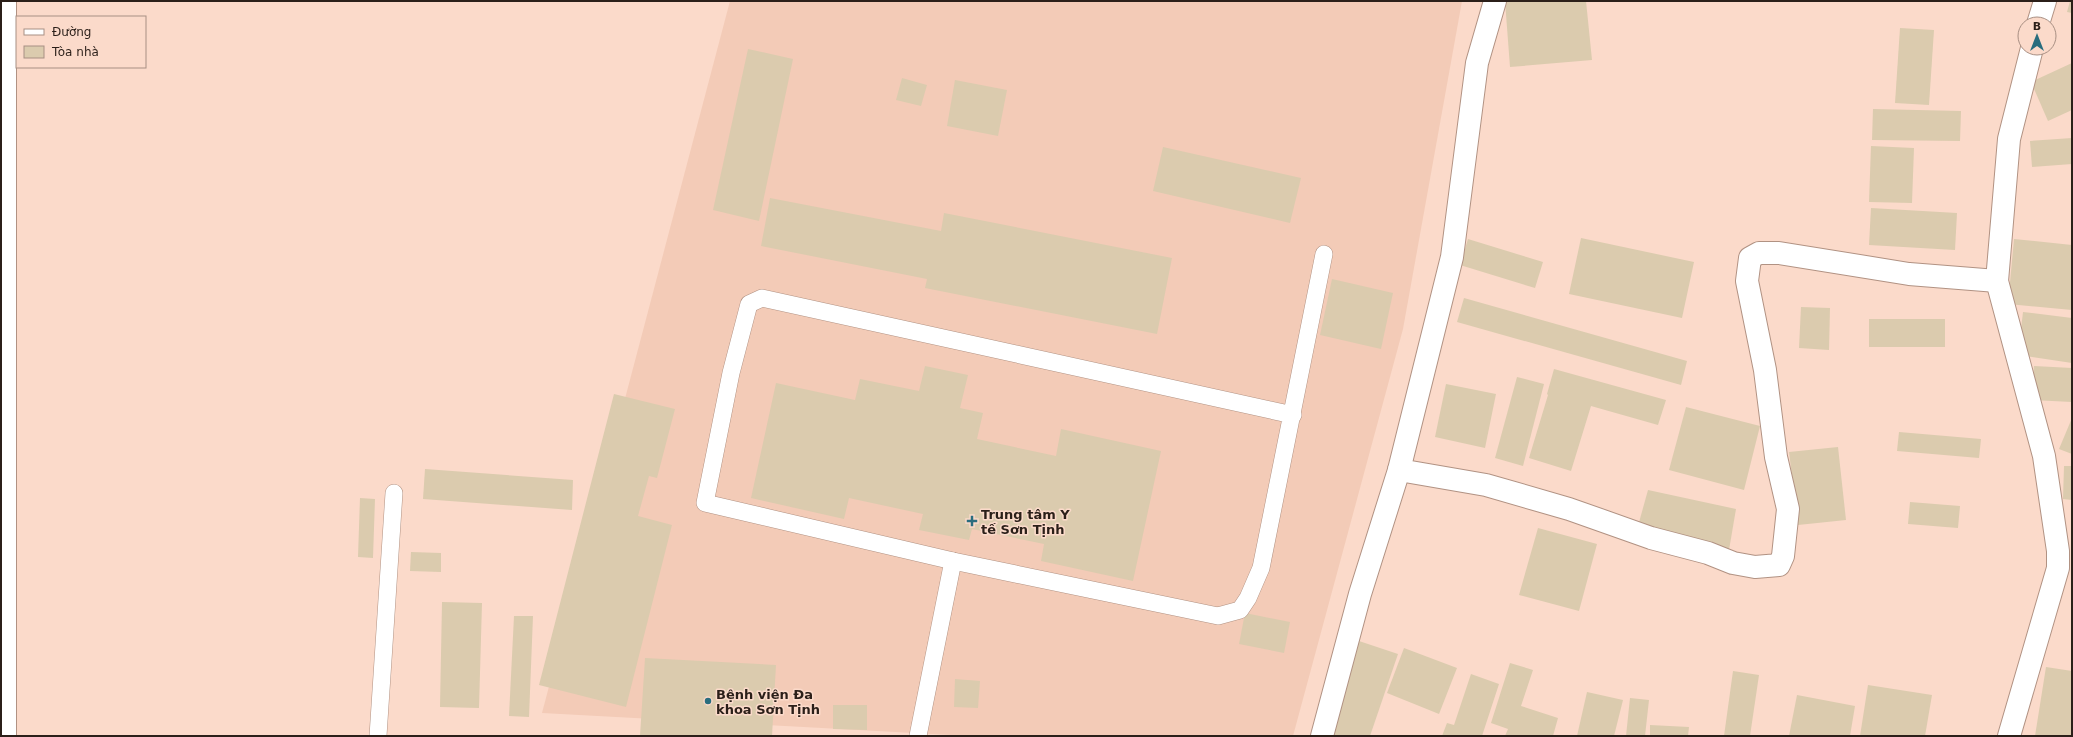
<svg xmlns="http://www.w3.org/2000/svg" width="2073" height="737" viewBox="0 0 2073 737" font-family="'DejaVu Sans',sans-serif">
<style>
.built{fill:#f3cbb7}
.building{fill:#dbcbae}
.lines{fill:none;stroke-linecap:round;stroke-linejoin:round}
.service-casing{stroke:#b19283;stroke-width:18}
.minor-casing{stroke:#b19283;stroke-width:24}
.secondary-casing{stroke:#b19283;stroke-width:24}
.service{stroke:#fff;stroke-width:17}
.minor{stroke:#fff;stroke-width:22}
.secondary{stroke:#fff;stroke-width:22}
.poi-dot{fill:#296d7e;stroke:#fbdaca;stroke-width:1.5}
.labels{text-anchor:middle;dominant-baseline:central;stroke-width:3;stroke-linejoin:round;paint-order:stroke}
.poi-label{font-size:13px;font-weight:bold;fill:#2b1f19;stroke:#fbdaca;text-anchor:start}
</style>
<rect width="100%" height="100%" fill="#fbdaca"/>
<polygon class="built" points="730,1 1462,1 1403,329 1293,736 969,736 542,713"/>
<g class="building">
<polygon points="1505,1 1586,1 1592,60 1510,67"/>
<polygon points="2070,1 2072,1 2072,13 2067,12"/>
<polygon points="1900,28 1934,30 1929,105 1895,103"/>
<polygon points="748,49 793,59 759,221 713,210"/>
<polygon points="2072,63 2072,110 2048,121 2031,82"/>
<polygon points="902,78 927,85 921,106 896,100"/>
<polygon points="955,80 1007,90 998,136 947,126"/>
<polygon points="1873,109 1961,111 1960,141 1872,140"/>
<polygon points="2072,138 2072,164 2032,167 2030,141"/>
<polygon points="1871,146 1914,148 1912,203 1869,202"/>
<polygon points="1163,147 1301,178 1290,223 1153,191"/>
<polygon points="770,198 941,231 944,213 1172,258 1157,334 925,288 927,279 761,246"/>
<polygon points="1871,208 1957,213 1955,250 1869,245"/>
<polygon points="1581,238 1694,262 1682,318 1569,294"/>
<polygon points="1468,239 1543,262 1535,288 1460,265"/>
<polygon points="2014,239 2072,245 2072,310 2008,304"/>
<polygon points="1332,279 1393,293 1381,349 1320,335"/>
<polygon points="1464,298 1687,361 1681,385 1457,322"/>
<polygon points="1801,307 1830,308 1829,350 1799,348"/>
<polygon points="2023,312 2072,318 2072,363 2018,355"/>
<rect x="1869" y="319" width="76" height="28"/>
<polygon points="925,366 968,375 960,408 983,413 977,439 1056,456 1061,429 1161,451 1133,581 1041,561 1044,544 972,529 969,540 919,530 923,514 849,498 844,519 751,498 776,383 855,400 860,379 919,391"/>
<polygon points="2034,366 2072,368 2072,402 2032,400"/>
<polygon points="1554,369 1666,400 1658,425 1591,406 1571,471 1529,458 1548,395 1547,394"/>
<polygon points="1517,377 1544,384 1523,466 1495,458"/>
<polygon points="1446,384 1496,394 1485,448 1435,437"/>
<polygon points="614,394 675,409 657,478 649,476 638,516 672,525 626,707 539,685"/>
<polygon points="1686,407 1760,426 1744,490 1669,470"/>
<polygon points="2072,418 2072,454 2059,449"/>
<polygon points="1899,432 1981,439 1979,458 1897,451"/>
<polygon points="1838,447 1846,520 1798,525 1789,452"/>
<polygon points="2064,466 2072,466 2072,500 2063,499"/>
<polygon points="425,469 573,480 572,510 423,499"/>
<polygon points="1648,490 1736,509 1729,550 1638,526"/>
<polygon points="360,498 375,499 373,558 358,557"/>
<polygon points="1910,502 1960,506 1958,528 1908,524"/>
<polygon points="1538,528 1597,544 1579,611 1519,595"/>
<polygon points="411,552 441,553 441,572 410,571"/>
<polygon points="442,602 482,603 479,708 440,707"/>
<polygon points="1245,613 1290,622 1284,653 1239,644"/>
<polygon points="514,616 533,616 529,717 509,716"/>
<polygon points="1359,641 1398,654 1370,736 1326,736"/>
<polygon points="1404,648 1457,668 1439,714 1387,693"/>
<polygon points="645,658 776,665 772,736 640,736"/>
<polygon points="1510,663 1533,670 1521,706 1558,718 1553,736 1505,736 1508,729 1491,723"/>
<polygon points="2046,667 2072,671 2072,736 2035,736"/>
<polygon points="1733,671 1759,675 1750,736 1724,736"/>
<polygon points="1471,674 1499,684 1482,736 1442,736 1447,723 1454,725"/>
<polygon points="955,679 980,681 978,708 954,707"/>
<polygon points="1868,685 1932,695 1925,736 1860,736"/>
<polygon points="1587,692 1623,700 1614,736 1577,736"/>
<polygon points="1797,695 1855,706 1850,736 1789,736"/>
<polygon points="1630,698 1649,700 1645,736 1626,736"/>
<polygon points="833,705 867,705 867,730 833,729"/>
<polygon points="1650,725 1689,727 1688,736 1650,736"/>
</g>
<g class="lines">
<defs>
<g id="service">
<polyline points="1293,415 762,298 749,304 731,373 705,503 953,561 1218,616 1240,610 1248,598 1261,568 1324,254"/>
<polyline points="378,736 394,493"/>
<polyline points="918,736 953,561"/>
</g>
<g id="minor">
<polyline points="2038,24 2045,1"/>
<polyline points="1399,470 1486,485 1569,509 1651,538 1708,553 1733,563 1755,567 1779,565 1783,556 1788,509 1776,457 1765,370 1747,281 1750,258 1759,253 1779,253 1909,274 1997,281"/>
<polyline points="1322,736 1360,594 1399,470 1452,257 1477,63 1495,1"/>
<polyline points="2009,736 2058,568 2058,551 2044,456 1997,281 2009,139 2032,48"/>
</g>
<polyline id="secondary" points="5,1 5,736"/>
</defs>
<use href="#service" class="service-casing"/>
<use href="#minor" class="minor-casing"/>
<use href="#secondary" class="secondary-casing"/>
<use href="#service" class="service"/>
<use href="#minor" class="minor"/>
<use href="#secondary" class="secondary"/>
</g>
<g class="poi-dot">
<path d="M970 515h4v4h4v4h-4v4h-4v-4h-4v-4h4z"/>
<circle cx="708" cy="701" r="4"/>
</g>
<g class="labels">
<g class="poi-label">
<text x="981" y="514">Trung tâm Y<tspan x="981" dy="15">tế Sơn Tịnh</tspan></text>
<text x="716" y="694">Bệnh viện Đa<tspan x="716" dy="15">khoa Sơn Tịnh</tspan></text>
</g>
</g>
<rect width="2073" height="737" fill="none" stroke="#2b1f19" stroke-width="4"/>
<rect x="16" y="16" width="130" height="52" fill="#fbdaca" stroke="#a88f83"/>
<rect x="24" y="29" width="20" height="6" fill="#ffffff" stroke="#a88f83"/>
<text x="52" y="36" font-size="12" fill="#2b1f19">Đường</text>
<rect x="24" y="46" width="20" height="12" fill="#dbcbae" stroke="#a88f83"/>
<text x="52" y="56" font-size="12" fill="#2b1f19">Tòa nhà</text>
<g transform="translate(2037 36)"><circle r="19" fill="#fbdaca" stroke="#a88f83"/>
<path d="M0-3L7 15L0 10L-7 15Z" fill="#296d7e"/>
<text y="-6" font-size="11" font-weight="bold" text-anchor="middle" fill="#2b1f19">B</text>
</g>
</svg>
